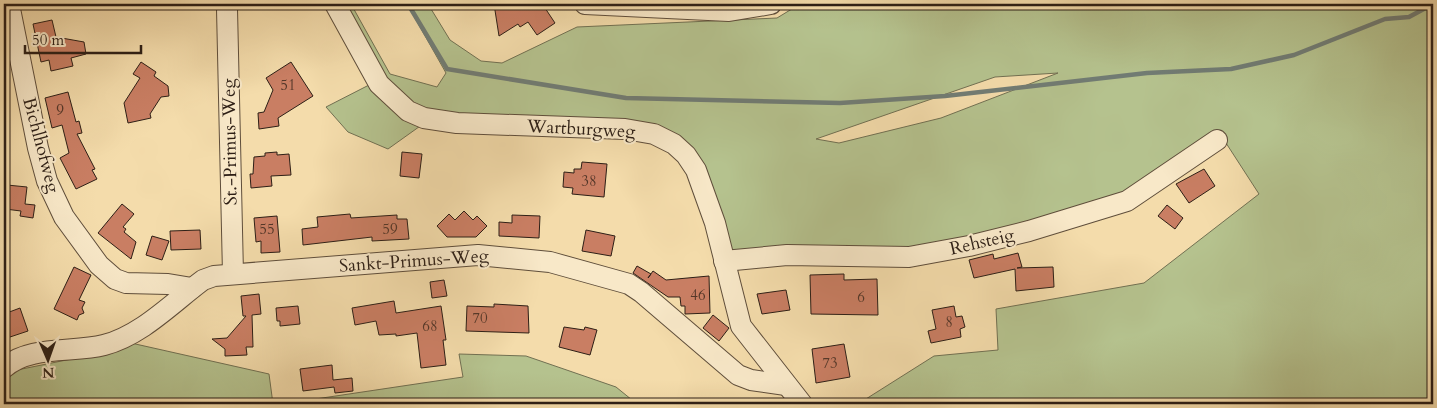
<svg xmlns="http://www.w3.org/2000/svg" width="1437" height="408" viewBox="0 0 1437 408" font-family="Cardo,serif">
<style>
.green{fill:#b5c28e;stroke:#717052;fill-rule:evenodd}
.lines{fill:none;stroke-linecap:round;stroke-linejoin:round}
.stream{stroke:#717c74;stroke-width:4.5}
.building{fill:#c97e63;stroke:#2d1f16}
.minor-casing{stroke:#5f4e3b;stroke-width:22}
.minor{stroke:#f8e8c8;stroke-width:20}
.labels{text-anchor:middle;dominant-baseline:central;stroke-width:4;stroke-linejoin:round;paint-order:stroke}
.number-label{font-size:15px;fill:#543729}
.street-label{font-size:18px;fill:#2d1f16;stroke:#f8e8c8}
</style>
<rect width="100%" height="100%" fill="#f4dcab"/>
<filter id="stains"><feTurbulence type="fractalNoise" baseFrequency=".004" numOctaves="4"/><feColorMatrix values="0 0 0 0 .2 0 0 0 0 .09 0 0 0 0 .02 0 0 0 .5 -.17"/></filter>
<radialGradient id="worn" r=".72"><stop offset=".6" stop-color="#630" stop-opacity="0"/><stop offset="1" stop-color="#630" stop-opacity=".3"/></radialGradient>
<g class="green">
<path d="M325 4H351L390 74 437 87 446 73 407 4H428L450 40 481 61 502 63 577 27 777 18 800 4H1433V404H858L934 356 998 350 996 309 1144 283 1259 194 1226 143 1119 199 909 251 732 252 675 136 437 114 388 149 348 132 326 107 369 85ZM1058 73 941 118 839 143 816 139 995 77Z"/>
<polygon points="131,343 269,374 273,404 4,404 4,378 12,371 106,352"/>
<polygon points="459,354 526,356 616,387 637,404 282,404 463,377"/>
</g>
<g class="lines">
<polyline class="stream" points="408,4 447,69 626,98 840,103 945,96 1147,73 1231,69 1294,55 1385,19 1409,17 1433,4"/>
</g>
<g class="building">
<polygon points="494,4 534,4 538,9 543,5 555,23 537,35 528,22 520,27 518,24 499,36"/>
<polygon points="52,20 56,37 84,42 86,54 71,58 73,66 51,71 49,60 41,62 33,24"/>
<polygon points="141,62 156,72 154,76 168,86 169,96 161,97 150,114 151,118 128,123 124,103 140,78 133,74"/>
<polygon points="291,62 313,96 278,118 279,126 259,129 258,113 264,112 273,90 266,78"/>
<polygon points="68,92 76,122 79,121 82,133 77,134 95,169 92,170 97,179 76,189 60,158 69,153 62,125 52,128 45,98"/>
<polygon points="277,152 277,155 289,154 291,175 271,176 272,186 251,188 250,174 253,174 254,157 265,156 265,153"/>
<polygon points="402,152 422,154 419,178 400,176"/>
<polygon points="582,162 607,164 604,197 572,194 573,188 563,187 564,172 574,173 574,169 581,169"/>
<polygon points="1204,169 1215,186 1189,203 1176,184"/>
<polygon points="7,185 27,187 25,204 35,205 33,218 20,216 21,211 5,209"/>
<polygon points="122,204 134,214 123,227 126,229 124,232 136,242 131,259 98,233"/>
<polygon points="1167,205 1183,218 1175,229 1158,216"/>
<polygon points="464,211 473,220 477,216 487,226 476,237 447,237 437,226 449,214 455,220"/>
<polygon points="350,214 351,218 397,215 397,219 407,219 409,239 372,241 372,237 303,245 302,229 318,227 317,217"/>
<polygon points="512,215 540,216 539,238 499,236 499,222 512,223"/>
<polygon points="277,216 280,252 261,253 261,241 256,242 254,218"/>
<polygon points="200,230 201,249 171,250 170,231"/>
<polygon points="586,230 615,236 611,256 582,251"/>
<polygon points="152,236 169,241 162,260 146,255"/>
<polygon points="1018,253 1022,267 1017,268 1053,267 1054,287 1016,291 1015,269 974,278 969,260 993,254 994,259"/>
<polygon points="637,266 651,274 648,278 653,271 666,280 709,276 710,313 685,314 685,306 681,306 680,297 668,297 633,273"/>
<polygon points="74,267 91,275 79,300 85,302 82,308 84,313 79,315 77,320 54,309"/>
<polygon points="844,274 844,280 877,279 878,315 811,314 810,275"/>
<polygon points="444,280 447,296 432,298 430,282"/>
<polygon points="786,290 790,310 762,314 757,294"/>
<polygon points="259,294 261,314 252,315 253,347 246,347 247,355 225,356 225,349 212,339 227,338 246,316 243,316 241,296"/>
<polygon points="394,301 396,313 441,306 446,340 443,340 446,365 421,368 417,333 396,336 396,334 379,335 376,321 355,325 352,308"/>
<polygon points="494,304 528,306 529,333 466,331 467,306 494,307"/>
<polygon points="298,306 300,324 280,326 280,321 277,321 276,308"/>
<polygon points="954,306 956,317 962,316 965,327 960,329 961,337 931,343 928,331 936,329 932,310"/>
<polygon points="20,308 28,331 4,339 4,314"/>
<polygon points="713,315 729,328 719,341 703,328"/>
<polygon points="564,327 584,330 585,327 597,330 590,355 559,347"/>
<polygon points="844,344 850,377 816,383 812,349"/>
<polygon points="332,365 333,380 352,378 353,391 335,393 334,387 303,391 300,369"/>
</g>
<g class="lines">
<defs>
<g id="minor">
<polyline points="9,4 38,148 47,181 64,217 99,265 115,279 126,283 168,284 192,288"/>
<polyline points="335,4 379,84 408,111 424,118 457,123 625,129 654,134 674,144 686,155 696,170 715,223 741,326 802,404"/>
<polyline points="585,4 729,11 771,4"/>
<polyline points="227,9 233,274"/>
<polyline points="724,261 787,255 909,257 969,246 1029,231 1127,201 1217,140"/>
<path d="M4 368C29 345 73 353 104 345 142 335 172 303 203 280L214 276 478 255 550 262 629 284 641 292 738 375 751 380 786 385"/>
</g>
</defs>
<use href="#minor" class="minor-casing"/>
<use href="#minor" class="minor"/>
</g>
<g class="labels">
<g class="number-label">
<text x="288" y="85">51</text>
<text x="60" y="110">9</text>
<text x="589" y="181">38</text>
<text x="267" y="229">55</text>
<text x="390" y="229">59</text>
<text x="698" y="295">46</text>
<text x="861" y="297">6</text>
<text x="480" y="318">70</text>
<text x="949" y="322">8</text>
<text x="430" y="326">68</text>
<text x="830" y="363">73</text>
</g>
<g class="street-label">
<text transform="translate(581 129) rotate(3)">Wartburgweg</text>
<text transform="translate(230 142) rotate(-91)">St.-Primus-Weg</text>
<text transform="translate(41 145) rotate(75)">Bichlhofweg</text>
<text transform="translate(982 242) rotate(-13)">Rehsteig</text>
<text transform="translate(414 261) rotate(-4)">Sankt-Primus-Weg</text>
</g>
</g>
<rect width="1437" height="408" fill="none" stroke="#f4dcab" stroke-width="20"/>
<rect x="5" y="5" width="1427" height="398" fill="none" stroke="#2d1f16" stroke-width="2.5"/>
<rect x="10" y="10" width="1417" height="388" fill="none" stroke="#2d1f16"/>
<g transform="translate(48 360) rotate(178)" stroke="#f8e8c8" stroke-width="4" paint-order="stroke">
<path d="M0-4L9 19L0 12L-9 19Z" fill="#2d1f16"/>
<text y="-8" font-size="14" font-weight="bold" text-anchor="middle" fill="#2d1f16">N</text>
</g>
<path d="M25 45v8h116v-8" fill="none" stroke="#2d1f16" stroke-width="2.5"/>
<text x="32" y="45" font-size="15" fill="#2d1f16" stroke="#f8e8c8" stroke-width="4" paint-order="stroke">50 m</text>
<rect width="100%" height="100%" filter="url(#stains)"/>
<rect width="100%" height="100%" fill="url(#worn)"/>
</svg>
